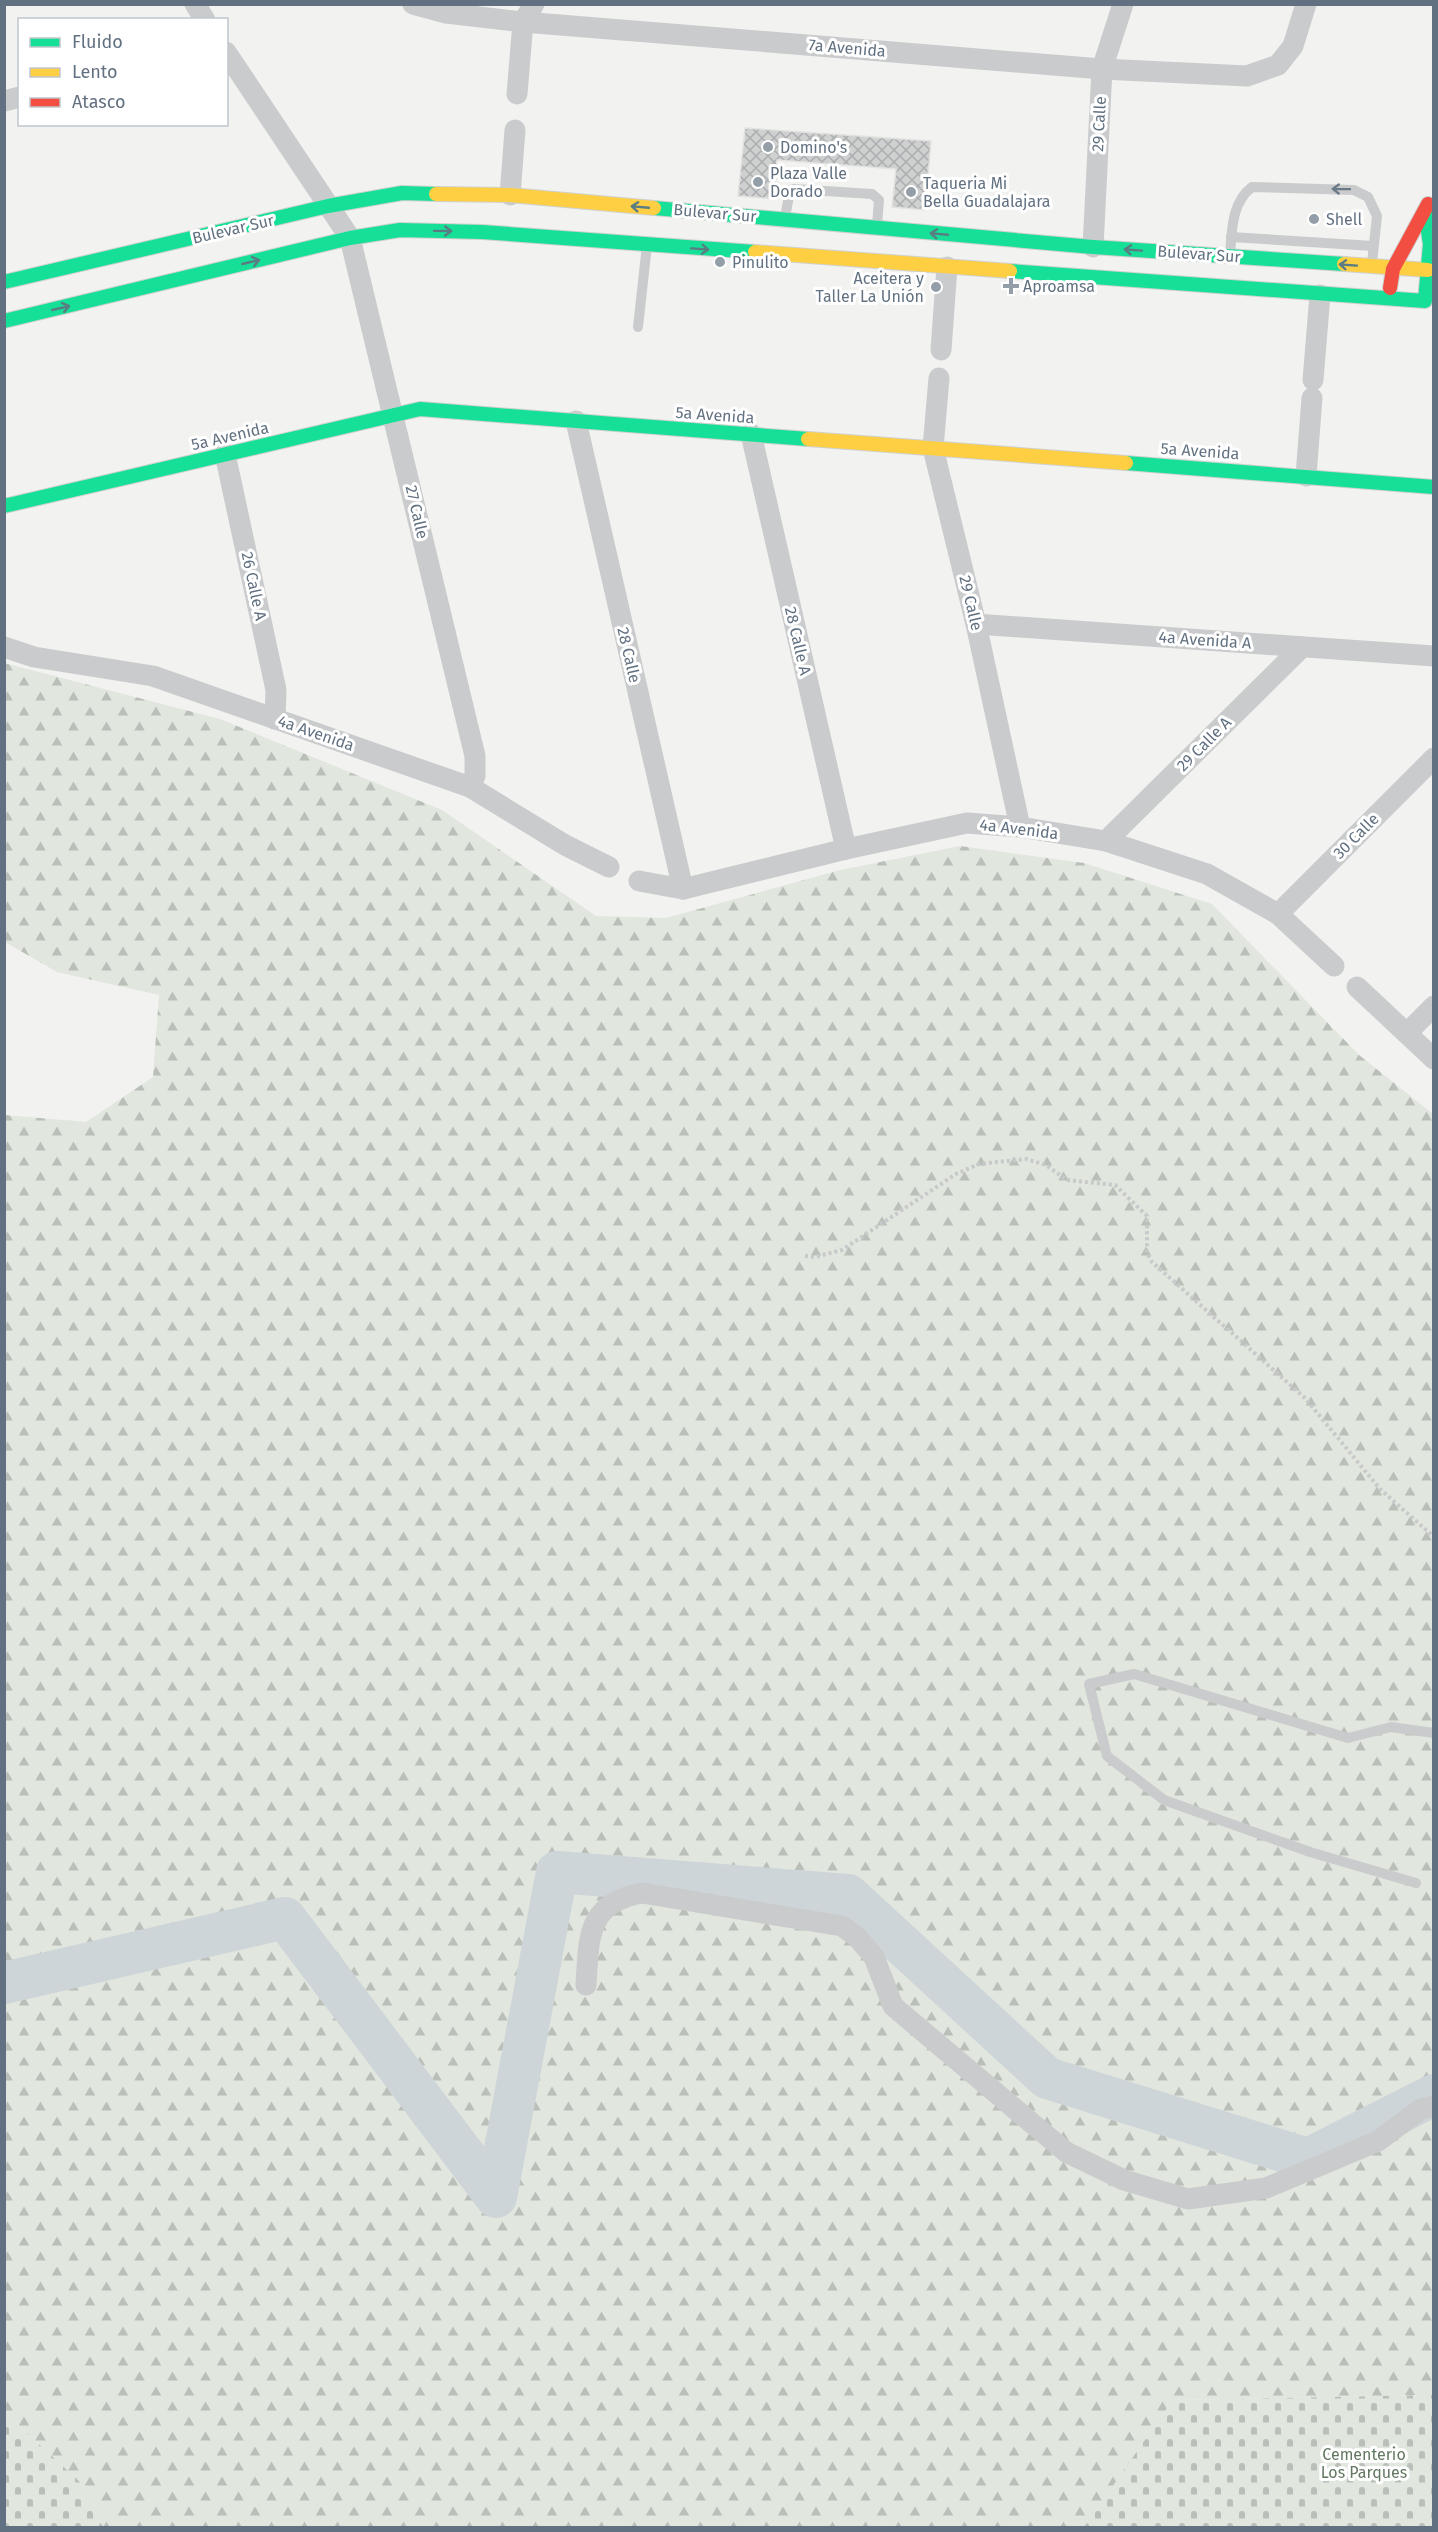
<svg xmlns="http://www.w3.org/2000/svg" width="1438" height="2532" viewBox="0 0 1438 2532" font-family="'Fira Sans',sans-serif">
<style>
.forest{fill:url(#forest-firs)}
.cemetery{fill:url(#cemetery-stones)}
.lines{fill:none;stroke-linecap:round;stroke-linejoin:round}
.river{stroke:#ced5d8;stroke-width:42}
.building{fill:url(#building-cross-hatch);stroke:#e2e2e0;stroke-width:1.5}
.fast-casing{stroke:#cfd1d0;stroke-width:16}
.slow-casing{stroke:#cfd1d0;stroke-width:16}
.jam-casing{stroke:#cfd1d0;stroke-width:16}
.path{stroke:#c8c9ca;stroke-width:4;stroke-dasharray:3 3;stroke-linecap:butt}
.lane{stroke:#cacbcc;stroke-width:10}
.street{stroke:#cacbcc;stroke-width:21}
.fast{stroke:#16e098;stroke-width:14}
.slow{stroke:#ffcf43;stroke-width:14}
.jam{stroke:#f24e42;stroke-width:14}
.oneway{stroke:#6c7a88}
.oneway2{stroke:#5a7c83}
.poi-dot{fill:#949ea8;stroke:#fff;stroke-width:2}
.labels{text-anchor:middle;dominant-baseline:central;stroke-width:6;stroke-linejoin:round;paint-order:stroke}
.street-label{font-size:16px;fill:#627181;stroke:#fff}
.poi-label{font-size:16px;fill:#627181;stroke:#fff;text-anchor:start}
.park-label{font-size:16px;fill:#637861;stroke:#fff}
</style>
<defs>
<pattern id="forest-firs" width="22" height="20" patternUnits="userSpaceOnUse" patternTransform="scale(1.5)"><rect width="22" height="20" fill="#e1e6de"/><path d="M5 1l3.5 6h-7zM16 11l3.5 6h-7z" fill="#babfb9"/></pattern>
<pattern id="cemetery-stones" width="16" height="16" patternUnits="userSpaceOnUse" patternTransform="scale(1.5)"><rect width="16" height="16" fill="#e1e6de"/><path d="M2 7V4a2 2 0 0 1 4 0v3zM10 15v-3a2 2 0 0 1 4 0v3z" fill="#babfb9"/></pattern>
<pattern id="building-cross-hatch" width="8" height="8" patternUnits="userSpaceOnUse" patternTransform="scale(1.5)"><rect width="8" height="8" fill="#cfd0d0"/><path d="M0 0l8 8M0 8l8-8" fill="none" stroke="#abadae"/></pattern>
</defs>
<rect width="100%" height="100%" fill="#f2f3f0"/>
<polygon class="forest" points="4,663 220,719 442,810 596,916 666,918 840,870 960,846 1084,863 1212,904 1359,1055 1433,1114 1433,2395 1173,2400 1084,2528 103,2527 79,2481 5,2413 5,1115 86,1122 153,1077 159,995 57,972 5,942"/>
<g class="cemetery">
<polygon points="1433,2395 1433,2527 1084,2527 1173,2400"/>
<polygon points="5,2413 79,2481 103,2527 5,2527"/>
</g>
<g class="lines">
<polyline class="river" points="4,1983 285,1918 496,2197 557,1872 848,1895 1047,2078 1308,2159 1434,2095"/>
</g>
<polygon class="building" points="745,128 931,141 925,210 892,207 896,169 777,160 775,199 738,196"/>
<g class="lines">
<defs>
<g id="fast">
<polyline points="654,208 1093,247 1344,264"/>
<polyline points="1010,271 1425,301 1430,244 1425,212"/>
<polyline points="4,282 328,206 402,193 436,194"/>
<polyline points="4,321 350,238 400,230 482,232 755,252"/>
<polyline points="1126,463 1434,487"/>
<polyline points="4,506 420,409 808,439"/>
</g>
<g id="slow">
<polyline points="436,194 510,195 654,208"/>
<polyline points="755,252 1010,271"/>
<polyline points="1344,264 1428,270"/>
<polyline points="808,439 1126,463"/>
</g>
<polyline id="jam" points="1390,288 1393,269 1428,204"/>
</defs>
<use href="#fast" class="fast-casing"/>
<use href="#slow" class="slow-casing"/>
<use href="#jam" class="jam-casing"/>
<polyline class="path" points="805,1256 815,1257 842,1250 956,1174 979,1164 1026,1159 1046,1165 1067,1180 1115,1185 1147,1216 1147,1253 1152,1262 1305,1398 1380,1489 1434,1537"/>
<g class="lane">
<polyline points="785,218 790,190 794,189 872,194 879,200 877,225"/>
<polyline points="1231,237 1373,246"/>
<path d="M1230 255C1232 231 1231 203 1252 187L1354 190 1368 197 1377 216 1372 263"/>
<polyline points="638,327 647,245"/>
<polyline points="1416,1883 1310,1852 1164,1800 1107,1756 1089,1684 1134,1674 1348,1738 1391,1727 1434,1733"/>
</g>
<g class="street">
<polyline points="195,4 205,20"/>
<polyline points="413,4 446,13 523,22 1102,69 1247,76 1278,65 1293,46 1306,4"/>
<polyline points="226,52 350,238 475,756 475,776 470,787"/>
<polyline points="517,94 523,22 534,4"/>
<polyline points="4,101 20,97"/>
<polyline points="510,195 515,130"/>
<polyline points="1093,247 1102,69 1123,4"/>
<polyline points="941,350 947,267"/>
<polyline points="939,378 933,448 976,624 1020,827"/>
<polyline points="1313,380 1320,295"/>
<polyline points="576,421 683,889"/>
<polyline points="751,434 846,849"/>
<polyline points="225,454 276,690 275,719"/>
<polyline points="1306,476 1312,398"/>
<polyline points="976,624 1434,656"/>
<polyline points="4,647 34,657 153,676 470,787 565,845 609,867"/>
<polyline points="1106,841 1302,647"/>
<polyline points="639,881 683,889 846,849 967,823 1020,827 1106,841 1207,874 1278,914 1334,966"/>
<polyline points="1278,914 1434,758"/>
<polyline points="1357,987 1434,1059"/>
<polyline points="1407,1033 1434,1006"/>
<path d="M586 1985C589 1938 586 1903 642 1893L842 1926 857 1937 874 1957 893 2006 1066 2152 1124 2180 1188 2199 1266 2188 1378 2141 1421 2109 1434 2106"/>
</g>
<use href="#fast" class="fast"/>
<use href="#slow" class="slow"/>
<use href="#jam" class="jam"/>
</g>
<defs><path id="oneway-shaft" d="M-6 0H5M1.5-3L5.5 0L1.5 3" fill="none" stroke-width="1.6" stroke-linecap="round" stroke-linejoin="round" transform="scale(1.5)"/></defs>
<use class="oneway" href="#oneway-shaft" transform="translate(1341 189) rotate(-179)"/>
<g class="oneway2">
<use href="#oneway-shaft" transform="translate(640 207) rotate(-175)"/>
<use href="#oneway-shaft" transform="translate(443 231) rotate(1)"/>
<use href="#oneway-shaft" transform="translate(939 234) rotate(-175)"/>
<use href="#oneway-shaft" transform="translate(700 249) rotate(4)"/>
<use href="#oneway-shaft" transform="translate(1133 250) rotate(-176)"/>
<use href="#oneway-shaft" transform="translate(251 262) rotate(-13)"/>
<use href="#oneway-shaft" transform="translate(1348 265) rotate(-176)"/>
<use href="#oneway-shaft" transform="translate(61 308) rotate(-13)"/>
</g>
<g class="poi-dot">
<circle cx="768" cy="147" r="6"/>
<circle cx="758" cy="182" r="6"/>
<circle cx="911" cy="192" r="6"/>
<circle cx="1314" cy="219" r="6"/>
<circle cx="720" cy="262" r="6"/>
<path d="M1008 277h6v6h6v6h-6v6h-6v-6h-6v-6h6z"/>
<circle cx="936" cy="287" r="6"/>
</g>
<g class="labels">
<g class="street-label">
<text transform="translate(847 48) rotate(5)">7a Avenida</text>
<text transform="translate(1099 124) rotate(-87)">29 Calle</text>
<text transform="translate(715 213) rotate(5)">Bulevar Sur</text>
<text transform="translate(233 229) rotate(-13)">Bulevar Sur</text>
<text transform="translate(1199 254) rotate(4)">Bulevar Sur</text>
<text transform="translate(715 415) rotate(4)">5a Avenida</text>
<text transform="translate(230 436) rotate(-13)">5a Avenida</text>
<text transform="translate(1200 451) rotate(4)">5a Avenida</text>
<text transform="translate(417 512) rotate(77)">27 Calle</text>
<text transform="translate(254 586) rotate(78)">26 Calle A</text>
<text transform="translate(971 603) rotate(77)">29 Calle</text>
<text transform="translate(1205 640) rotate(4)">4a Avenida A</text>
<text transform="translate(798 641) rotate(77)">28 Calle A</text>
<text transform="translate(629 655) rotate(77)">28 Calle</text>
<text transform="translate(316 733) rotate(19)">4a Avenida</text>
<text transform="translate(1204 744) rotate(-45)">29 Calle A</text>
<text transform="translate(1019 829) rotate(7)">4a Avenida</text>
<text transform="translate(1356 836) rotate(-45)">30 Calle</text>
</g>
<g class="poi-label">
<text x="780" y="147">Domino's</text>
<text x="770" y="173">Plaza Valle<tspan x="770" dy="18">Dorado</tspan></text>
<text x="923" y="183">Taqueria Mi<tspan x="923" dy="18">Bella Guadalajara</tspan></text>
<text x="1326" y="219">Shell</text>
<text x="732" y="262">Pinulito</text>
<text x="924" y="278" text-anchor="end">Aceitera y<tspan x="924" dy="18">Taller La Unión</tspan></text>
<text x="1023" y="286">Aproamsa</text>
</g>
<g class="park-label">
<text x="1364" y="2454">Cementerio<tspan x="1364" dy="18">Los Parques</tspan></text>
</g>
</g>
<rect width="1438" height="2532" fill="none" stroke="#627181" stroke-width="12"/>
<rect x="18" y="18" width="210" height="108" fill="#ffffff" stroke="#c0c6cd" stroke-width="1.5"/>
<rect x="30" y="38" width="30" height="9" fill="#16e098" stroke="#c0c6cd" stroke-width="1.5"/>
<text x="72" y="48" font-size="18" fill="#627181">Fluido</text>
<rect x="30" y="68" width="30" height="9" fill="#ffcf43" stroke="#c0c6cd" stroke-width="1.5"/>
<text x="72" y="78" font-size="18" fill="#627181">Lento</text>
<rect x="30" y="98" width="30" height="9" fill="#f24e42" stroke="#c0c6cd" stroke-width="1.5"/>
<text x="72" y="108" font-size="18" fill="#627181">Atasco</text>
</svg>
